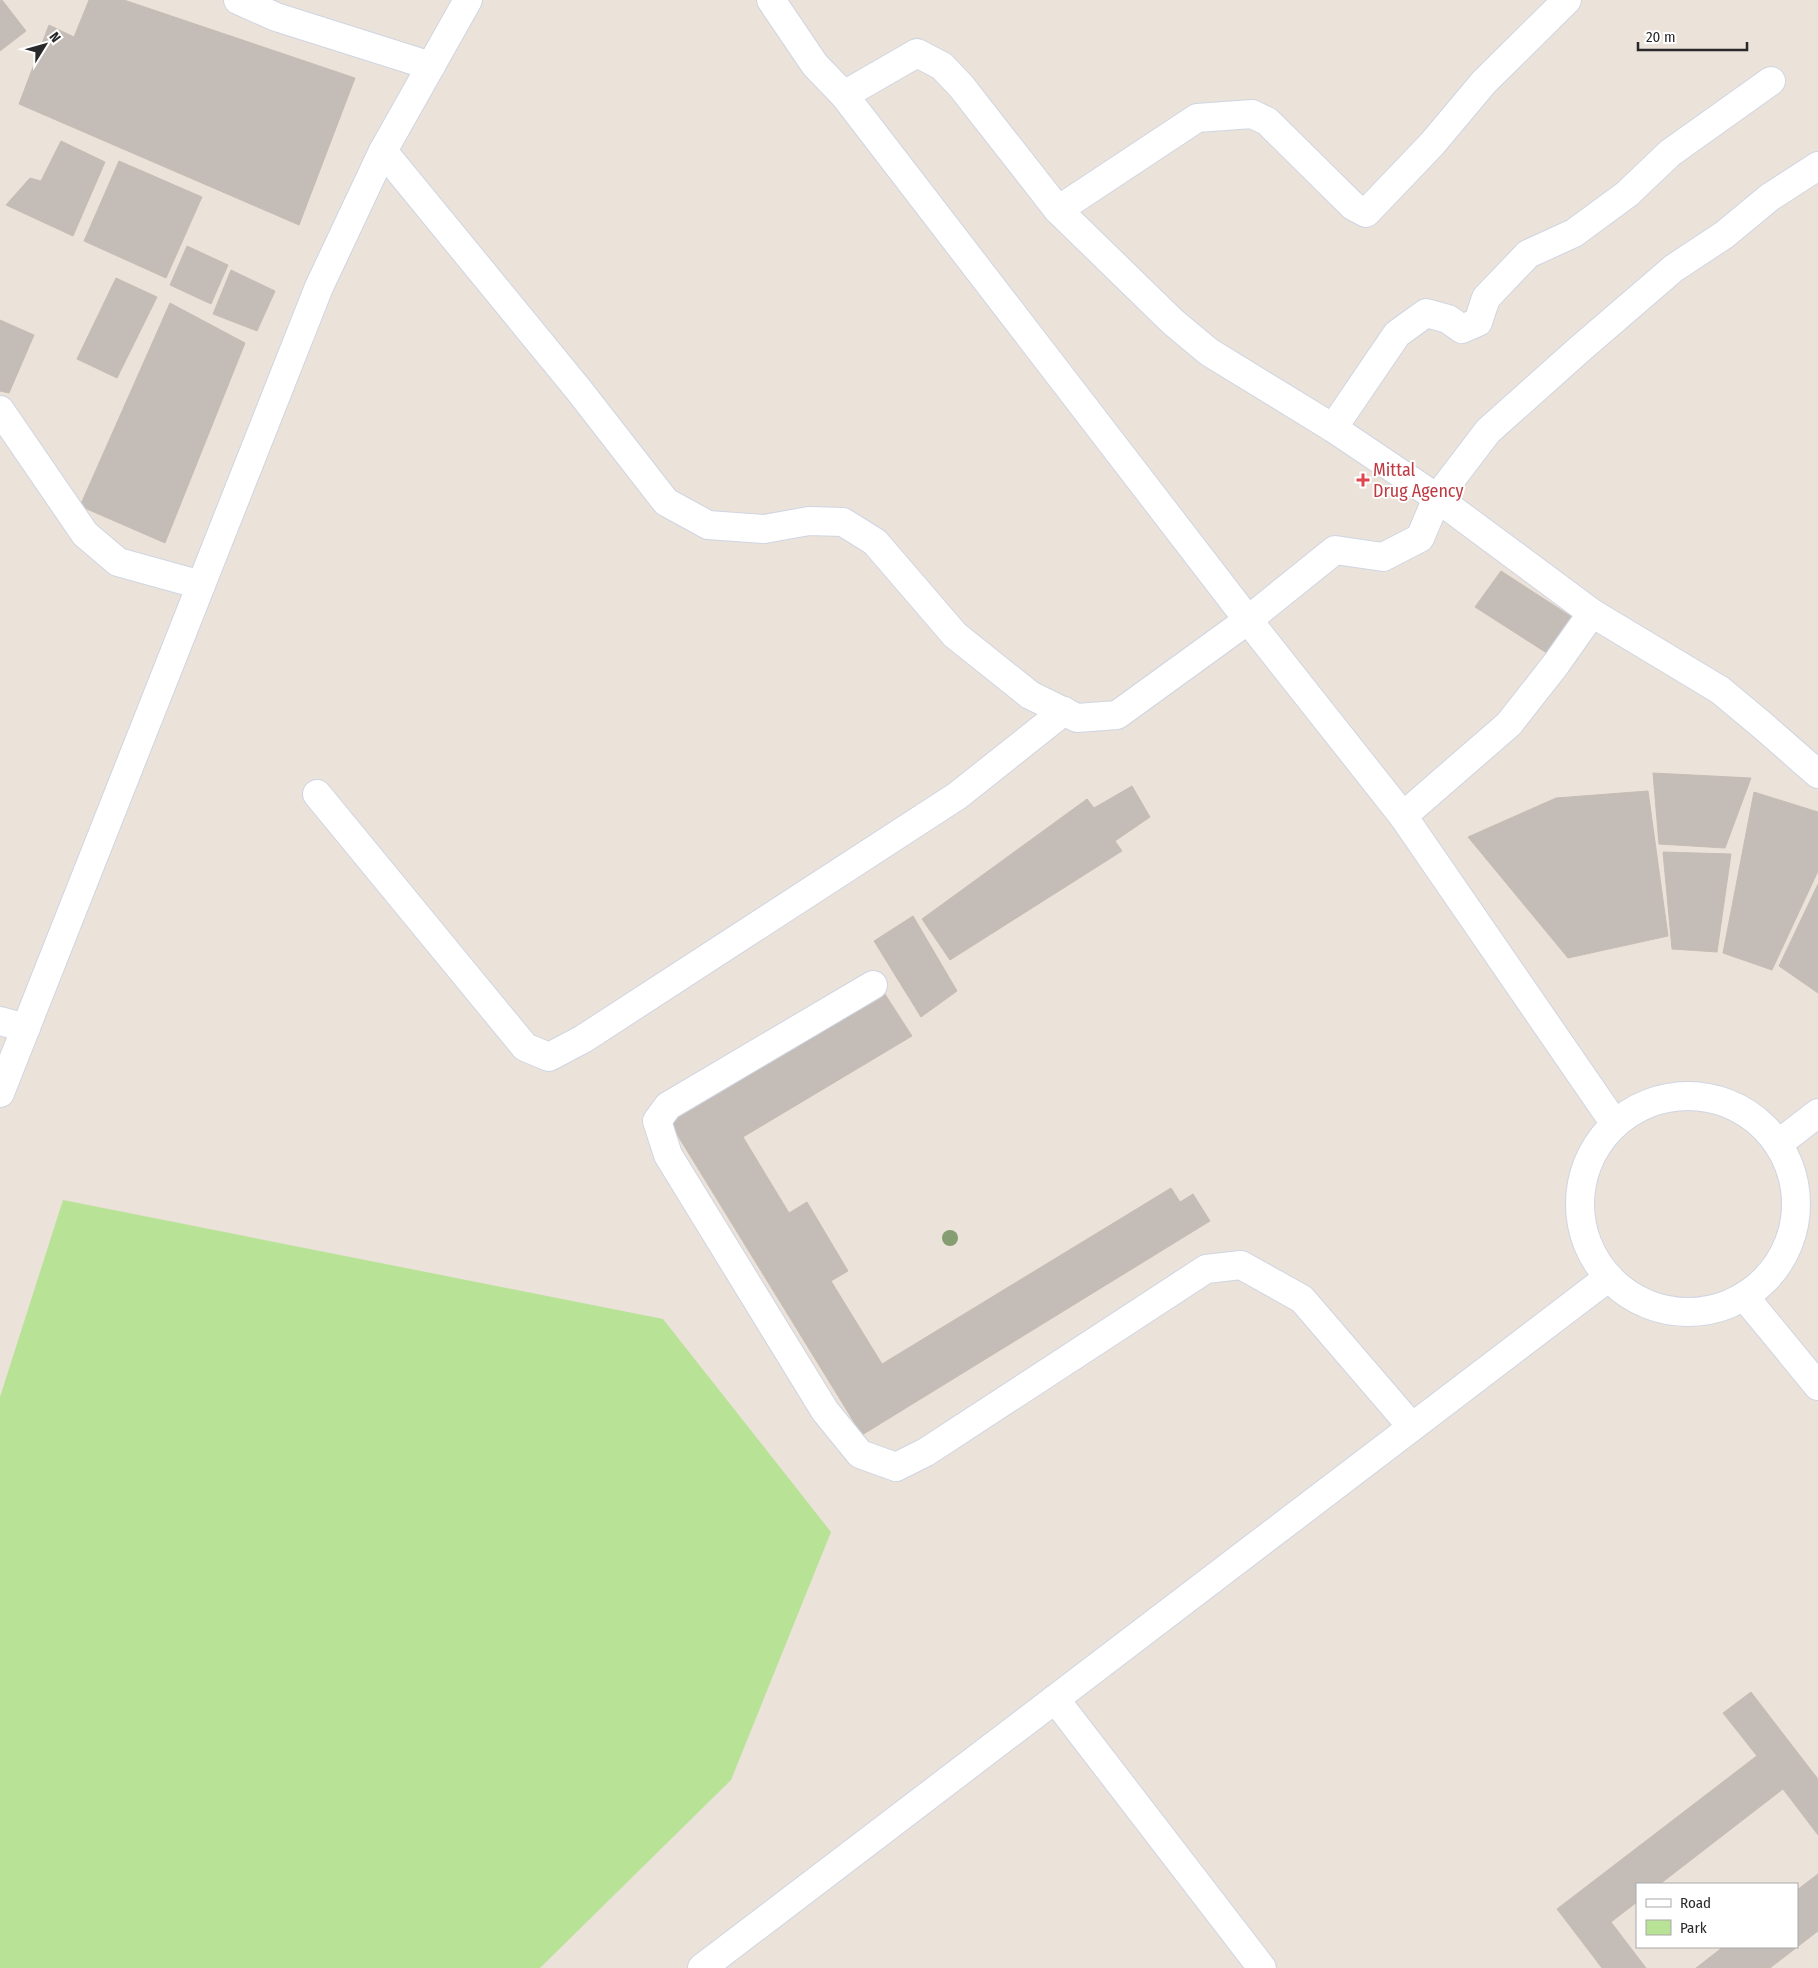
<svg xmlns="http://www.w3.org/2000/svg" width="1818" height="1968" viewBox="0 0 1818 1968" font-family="'Fira Sans Condensed',sans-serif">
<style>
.green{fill:#b8e296}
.building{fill:#c3bcb7;stroke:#c6beb4}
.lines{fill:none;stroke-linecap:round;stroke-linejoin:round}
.minor-casing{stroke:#cfd5e2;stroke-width:30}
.minor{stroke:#fff;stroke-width:28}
.tree{fill:#859d70}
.health-dot{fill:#e0444e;stroke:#fff;stroke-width:2}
.labels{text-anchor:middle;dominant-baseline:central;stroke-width:4;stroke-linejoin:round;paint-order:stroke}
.health-label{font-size:18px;fill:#be3a42;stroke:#fff;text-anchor:start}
</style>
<rect width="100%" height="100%" fill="#ebe2da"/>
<polygon class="green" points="63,1200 663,1319 831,1532 731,1780 540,1968 0,1968 0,1397"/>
<g class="building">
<polygon points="2,0 26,31 0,51 0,1"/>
<polygon points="89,0 124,0 355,78 299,225 19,104 49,25 74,37"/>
<polygon points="61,141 105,162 73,236 6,205 30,178 41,181"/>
<polygon points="119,161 202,197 166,278 84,241"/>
<polygon points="187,246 228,265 211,304 170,285"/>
<polygon points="231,270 275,291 257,331 213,314"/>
<polygon points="116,278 157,297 117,378 77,359"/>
<polygon points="170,303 245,343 165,543 80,506"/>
<polygon points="0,320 34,335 9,393 0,391"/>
<polygon points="1501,571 1575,619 1553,657 1475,607"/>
<polygon points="1653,773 1751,778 1725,848 1659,844"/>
<polygon points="1132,786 1150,817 1115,841 1122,851 950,960 922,919 1087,799 1094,808"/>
<polygon points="1648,791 1668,936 1568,958 1468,837 1556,798"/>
<polygon points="1754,792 1818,812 1818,871 1772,970 1723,953"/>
<polygon points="1663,852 1731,854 1717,952 1672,949"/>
<polygon points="1818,884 1818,993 1779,966"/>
<polygon points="913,916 957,991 921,1017 874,941"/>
<polygon points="881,988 912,1036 743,1137 789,1213 807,1202 848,1271 831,1281 882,1364 1171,1188 1180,1202 1193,1194 1210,1221 862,1435 670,1123 714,1093"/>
<polygon points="1751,1692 1784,1735 1757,1756 1723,1713"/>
<polygon points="1784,1735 1818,1779 1818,1835 1783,1789 1660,1884 1637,1884 1637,1902 1611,1922 1646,1968 1602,1968 1557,1909"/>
<polygon points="1818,1874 1818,1931 1770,1968 1696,1968 1723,1947 1797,1947 1797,1890"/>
</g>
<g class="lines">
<defs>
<g id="minor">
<polyline points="238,0 276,17 431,66"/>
<polyline points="771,0 815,65 844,95 1248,620 1403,816 1615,1124"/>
<polyline points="844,95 917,53 942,66 961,86 1058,210 1173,322 1209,352 1333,428 1437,498 1592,613 1720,690 1762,725 1818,774"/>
<polyline points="383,151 578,389 666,502 708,525 764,529 809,521 843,522 875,542 955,635 1030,695 1077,718 1117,715 1248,620 1335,550 1383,557 1420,538 1437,498 1488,431 1581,348 1674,268 1724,235 1770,197 1818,166"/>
<polyline points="1058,210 1197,118 1252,114 1267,121 1353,206 1366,213 1432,144 1484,82 1567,0"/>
<polyline points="0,410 85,534 118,562 201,585"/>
<polyline points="1333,428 1397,334 1426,313 1448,319 1462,329 1478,322 1486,298 1528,254 1574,233 1627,194 1670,153 1771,81"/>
<polyline points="317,794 525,1047 549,1057 583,1039 957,796 1064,711"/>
<polyline points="1403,816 1509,724 1556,664 1592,613"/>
<polyline points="873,985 668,1106 657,1121 668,1155 825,1411 860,1454 896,1467 926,1452 1206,1269 1241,1265 1302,1299 1412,1427"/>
<polyline points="0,1021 26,1028"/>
<polyline points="0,1093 319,287 383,151 468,0"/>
<circle cx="1688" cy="1204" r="108"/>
<polyline points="1778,1144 1818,1113"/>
<polyline points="1744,1296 1818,1386"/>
<polyline points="1055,1699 1262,1968"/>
<polyline points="702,1968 1609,1277"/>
</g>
</defs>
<use href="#minor" class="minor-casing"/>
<use href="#minor" class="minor"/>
</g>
<circle class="tree" cx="950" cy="1238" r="8"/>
<path class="health-dot" d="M1360.5 472.5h5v5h5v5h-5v5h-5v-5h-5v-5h5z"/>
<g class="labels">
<g class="health-label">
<text x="1373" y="470">Mittal<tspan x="1373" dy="21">Drug Agency</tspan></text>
</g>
</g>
<rect x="1636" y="1883" width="162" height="65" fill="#ffffff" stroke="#a9a9a9"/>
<rect x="1646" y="1899" width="25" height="8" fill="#ffffff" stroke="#a9a9a9"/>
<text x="1680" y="1908" font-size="15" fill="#292929">Road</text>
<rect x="1646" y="1920" width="25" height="15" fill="#b8e296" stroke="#a9a9a9"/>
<text x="1680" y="1933" font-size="15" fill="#292929">Park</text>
<g transform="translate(45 45) rotate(53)" stroke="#ffffff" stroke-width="4" paint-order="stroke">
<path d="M0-4L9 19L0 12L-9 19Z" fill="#292929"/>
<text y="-8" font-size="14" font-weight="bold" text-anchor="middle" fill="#292929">N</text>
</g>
<path d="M1638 42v8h109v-8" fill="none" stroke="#292929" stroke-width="2.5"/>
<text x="1646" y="42" font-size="15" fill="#292929" stroke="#ffffff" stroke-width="4" paint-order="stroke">20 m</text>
</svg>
